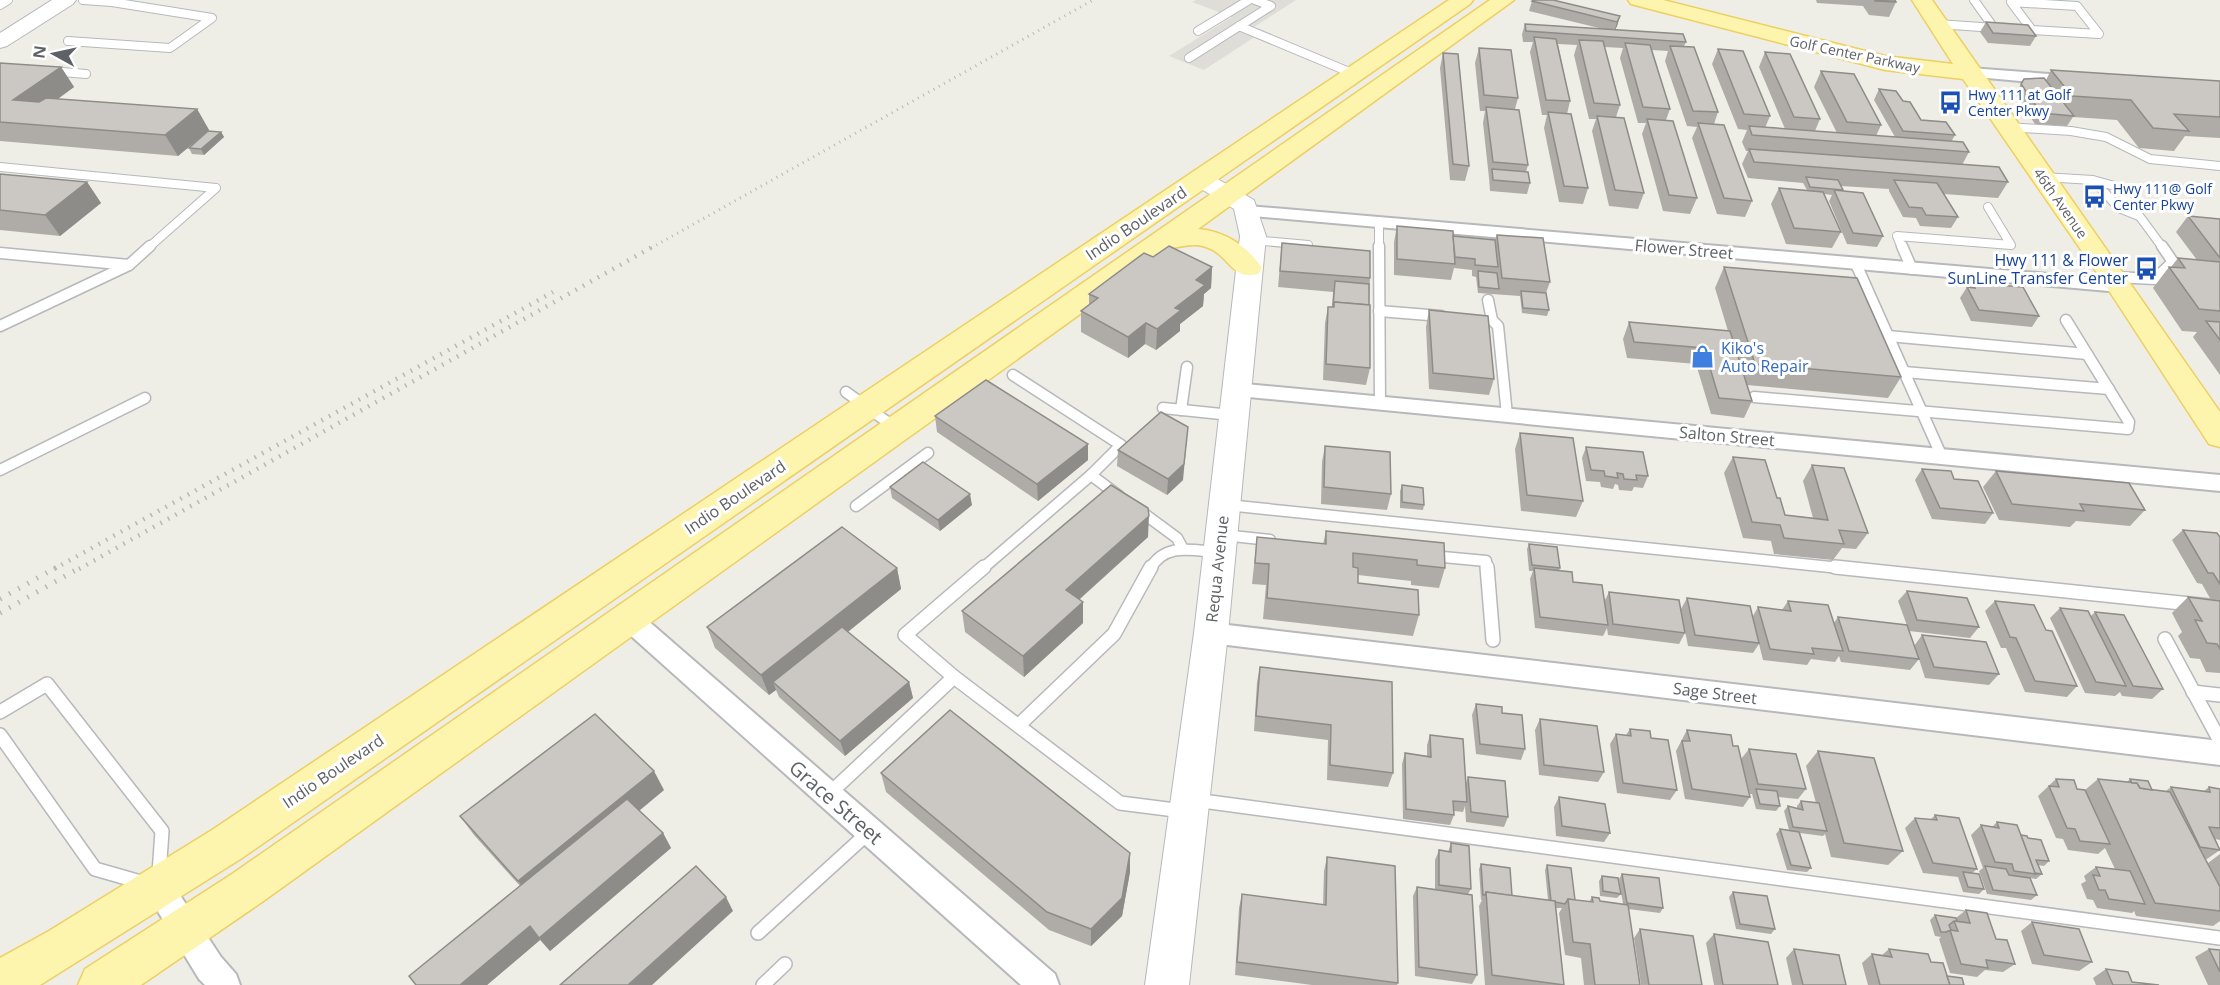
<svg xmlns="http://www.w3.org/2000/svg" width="2220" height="985" viewBox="0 0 2220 985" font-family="'Open Sans',sans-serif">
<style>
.industrial{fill:#deddd8}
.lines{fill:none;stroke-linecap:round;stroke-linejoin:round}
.lane-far2-casing{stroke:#b6b8bc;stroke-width:10}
.lane-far1-casing{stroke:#b6b8bc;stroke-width:13}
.lane-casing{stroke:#b6b8bc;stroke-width:16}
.street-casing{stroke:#b6b8bc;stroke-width:4}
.secondary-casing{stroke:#b5b8bd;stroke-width:2}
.primary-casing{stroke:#eecf61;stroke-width:3}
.lane-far2{stroke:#fff;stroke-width:8}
.lane-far1{stroke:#fff;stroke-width:10}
.lane{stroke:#fff;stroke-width:13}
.street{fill:#fff;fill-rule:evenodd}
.secondary{fill:#fff;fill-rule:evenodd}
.primary{fill:#fdf5ae;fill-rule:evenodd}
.rail-far2{stroke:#b6b7b7;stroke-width:3;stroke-dasharray:1 5;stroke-linecap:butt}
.rail-far1{stroke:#b6b7b7;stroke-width:4.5;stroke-dasharray:1.5 7;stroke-linecap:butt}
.rail{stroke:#b6b7b7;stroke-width:5;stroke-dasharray:1.5 9;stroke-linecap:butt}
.wall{fill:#afaca8}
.shaded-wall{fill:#8e8c88}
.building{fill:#cbc8c3;stroke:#8e8c88;stroke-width:1.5}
.labels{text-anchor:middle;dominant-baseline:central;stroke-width:6;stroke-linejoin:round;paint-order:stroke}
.far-street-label{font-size:14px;fill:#5e6166;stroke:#fff}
.far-transit-label{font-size:14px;fill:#164399;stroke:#fff;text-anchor:start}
.street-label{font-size:16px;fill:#5e6166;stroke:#fff}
.transit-label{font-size:16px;fill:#164399;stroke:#fff;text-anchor:end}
.shop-label{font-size:16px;fill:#366cbe;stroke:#fff;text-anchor:start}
.near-street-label{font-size:20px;fill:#5e6166;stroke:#fff}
</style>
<rect width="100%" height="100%" fill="#efeee6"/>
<polygon class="industrial" points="1196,0 1296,0 1254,27 1264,31 1204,70 1169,56 1232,17 1192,2"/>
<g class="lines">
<defs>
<g id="lane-far2">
<polyline points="1974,0 1994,28"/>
<polygon points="2011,2 2077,6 2099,34 2032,30"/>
<polyline points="0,5 8,0"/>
<polyline points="1938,24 1995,28"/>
<polyline points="1239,26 1354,74"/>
<polyline points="2019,29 2032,30"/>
<polyline points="1198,31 1249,0"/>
<polyline points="68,41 170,48 212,18 112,2 83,0"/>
<polyline points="1189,58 1271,6 1255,0"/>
<polyline points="50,71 86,74"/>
<polyline points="2008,127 2071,131 2106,137 2150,159 2220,166"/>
<polyline points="0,167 216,188 148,248"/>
<polyline points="2043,177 2093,180 2118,187 2163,248"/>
<polyline points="2094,181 2119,208 2139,216"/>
<polyline points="1379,223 1379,248"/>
<polyline points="1252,240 1308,245"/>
<polyline points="1902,248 1897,236 2011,245 1988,207"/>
</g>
<g id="lane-far1">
<polyline points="1379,246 1380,404"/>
<polyline points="1902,246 1912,269"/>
<polyline points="0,253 129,265 0,326"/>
<polyline points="1856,264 1942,457"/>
<polyline points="129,265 150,246"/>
<polyline points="2114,277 2155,279 2173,262 2162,246"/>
<polyline points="1488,300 1492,320 1498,326 1507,415"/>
<polyline points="1379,311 1441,316"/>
<polyline points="1888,336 2087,354"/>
<polyline points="1904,372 2109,389"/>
<polyline points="1013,375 1121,445 1091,475"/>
<polyline points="846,392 897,429"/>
<polyline points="1754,397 2128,429 2129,422 2066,320"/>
<polyline points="1163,408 1231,415"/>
<polyline points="1181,410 1187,367"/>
<polyline points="0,470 145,398"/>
<polyline points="1227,505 1850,569"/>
<polyline points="856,506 928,453"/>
<polyline points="1139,510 1177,538 1183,549"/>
<polyline points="1223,535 1270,540"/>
<polyline points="1432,556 1486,561 1487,569"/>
<polyline points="982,569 1091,475 1119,496"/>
<path d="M1150 569C1165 543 1190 550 1216 552"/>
</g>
<g id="lane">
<polyline points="984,567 905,635 954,677 1120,803 1183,811"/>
<polyline points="1487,567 1493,640"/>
<polyline points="1835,567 2220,607"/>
<polyline points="2165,639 2220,741"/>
<polyline points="2193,692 2220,695"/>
<polyline points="0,712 47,684 162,831 159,874"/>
<polyline points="1019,725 1114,634 1151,567"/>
<polyline points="0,735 95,869 144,883"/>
<polyline points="828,795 954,677"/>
<polyline points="1195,800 2220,938"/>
<polyline points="758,933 869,832"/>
<polyline points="763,985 785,964"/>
</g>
<g id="street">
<polygon points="1970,68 2063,75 2071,80 2063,85 1965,76 1962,73 1965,70"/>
<polygon points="1248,206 2120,280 2127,282 2129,286 2127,290 2120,292 1242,215 1239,211 1242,207"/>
<polygon points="1235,383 2220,475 2220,491 1228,395 1225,390 1228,385"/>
<polygon points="629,609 638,612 1055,974 1059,985 1021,985 620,626 617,619 620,612"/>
<polygon points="1211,623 2220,741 2220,765 1211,643 1202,640 1199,633 1202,626"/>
<polygon points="158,873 168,877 221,957 236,974 240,985 205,985 199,979 143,887 148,877"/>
</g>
<g id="secondary">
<polygon points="52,0 76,0 73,4 7,46 0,48 0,33"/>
<polygon points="1201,172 1209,174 1254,200 1266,236 1228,633 1189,985 1145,985 1194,633 1240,236 1234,209 1193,184 1189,179 1193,174"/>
</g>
<g id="primary">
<polygon points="1449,0 1473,0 1470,4 242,858 40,985 0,985 0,958 49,931 212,830"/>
<path d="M1490 0H1514L1198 229C1225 231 1247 246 1262 268L1258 274C1231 281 1229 254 1206 247 1196 243 1183 246 1172 248L262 902 141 985H78L85 969 232 874Z"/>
<polygon points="1628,0 1663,0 1885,56 1953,64 1912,0 1932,0 2220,412 2220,447 2209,444 2108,289 1963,79 1885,70 1631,4"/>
</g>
</defs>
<use href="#lane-far2" class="lane-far2-casing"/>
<use href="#lane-far1" class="lane-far1-casing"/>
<use href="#lane" class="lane-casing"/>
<use href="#street" class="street-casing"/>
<use href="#secondary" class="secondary-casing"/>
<use href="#primary" class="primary-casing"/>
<use href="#lane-far2" class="lane-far2"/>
<use href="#lane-far1" class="lane-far1"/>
<use href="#lane" class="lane"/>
<use href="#street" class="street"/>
<use href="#secondary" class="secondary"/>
<use href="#primary" class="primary"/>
<polyline class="rail-far2" points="651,248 1093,0"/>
<g class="rail-far1">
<polyline points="54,569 553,292"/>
<polyline points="79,569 654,246"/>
</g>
<g class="rail">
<polyline points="0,599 57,567"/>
<polyline points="0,613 81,567"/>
</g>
</g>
<g class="wall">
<polygon points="1816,0 1895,0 1896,2 1889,17 1869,15 1863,6 1817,3"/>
<polygon points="1532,1 1620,16 1617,26 1615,30 1686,42 1684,46 1718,112 1714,124 1752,201 1745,217 1717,214 1692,138 1697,127 1687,126 1665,61 1668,51 1652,50 1670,109 1666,120 1697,198 1690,214 1663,211 1642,134 1646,123 1638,123 1620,58 1623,48 1604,47 1620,105 1616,117 1644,193 1638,209 1609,206 1592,131 1596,119 1589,119 1574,55 1577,45 1558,44 1570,101 1567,114 1588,188 1583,204 1559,202 1544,128 1547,115 1542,115 1530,52 1533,42 1523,42 1522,34 1525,24 1603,29 1529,11"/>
<polygon points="1986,22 2036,36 2030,46 1988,43 1980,32"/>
<polygon points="1479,48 1518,98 1515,109 1528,165 1526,172 1530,183 1527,194 1490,191 1489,178 1483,123 1485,111 1480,111 1475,63"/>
<polygon points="1718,49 1770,116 1765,128 1785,129 1759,67 1765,52 1820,119 1815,131 1837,133 1814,87 1821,71 1881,125 1876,136 1895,137 1874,100 1879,89 1903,101 1921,120 1955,135 1951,142 1969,152 1962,165 2008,182 1998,198 1944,194 1958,217 1951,228 1920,226 1916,218 1903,217 1889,191 1889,189 1841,186 1843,190 1842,191 1883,236 1877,247 1847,244 1829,201 1832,195 1824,194 1841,232 1832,248 1786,244 1771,204 1779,188 1807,190 1803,183 1748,178 1742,164 1748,151 1746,151 1742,142 1747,130 1738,129 1712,64"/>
<polygon points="1443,53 1469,166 1465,181 1450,180 1440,68"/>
<polygon points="0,63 61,67 74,87 58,99 197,109 209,130 178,156 0,141"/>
<polygon points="2051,70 2220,81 2220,138 2185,136 2174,151 2139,148 2117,120 2073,117 2067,126 2035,124 2015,94 2024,79 2046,80"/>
<polygon points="221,132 224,137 204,155 192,154 189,148"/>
<polygon points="0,174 87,182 101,203 60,236 0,230"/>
<polygon points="2188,216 2220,219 2220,375 2193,337 2197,332 2182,331 2153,288 2169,267 2171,267 2178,258 2197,260 2176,232"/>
<polygon points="1397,226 1453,236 1495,240 1497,235 1550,282 1546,293 1549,310 1547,316 1522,313 1520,296 1478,293 1476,277 1472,276 1472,270 1454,268 1451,280 1394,275 1394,242"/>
<polygon points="1282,243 1370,278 1369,305 1370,368 1366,385 1323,380 1325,323 1328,307 1332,307 1333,292 1278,287"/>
<polygon points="1153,257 1212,267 1211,288 1204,294 1203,306 1180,324 1180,331 1156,350 1145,344 1128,358 1081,332 1081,311 1089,305 1089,294"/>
<polygon points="1724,267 1901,377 1888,398 1747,385 1752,401 1744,418 1711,414 1696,364 1627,358 1623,339 1629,322 1728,331 1715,288"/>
<polygon points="1972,283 2039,316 2032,327 1971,321 1960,298 1967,287 1969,288"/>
<polygon points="1429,310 1494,379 1489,395 1429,389 1426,327"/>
<polygon points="935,416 1088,460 1038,501 937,432"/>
<polygon points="1520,433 1583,501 1576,517 1521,511 1515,449"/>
<polygon points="1325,446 1391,494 1387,510 1321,504 1322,462"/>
<polygon points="1586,447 1648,476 1643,488 1634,487 1632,491 1619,490 1618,485 1615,484 1613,489 1601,487 1600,482 1586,481 1582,458"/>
<polygon points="1118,450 1183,480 1167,495 1117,466"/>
<polygon points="1733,457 1777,498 1785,515 1813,518 1803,481 1812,465 1868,533 1856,549 1842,548 1833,560 1774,554 1771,541 1743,538 1724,473"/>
<polygon points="1922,469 1954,479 1993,513 1985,524 1932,519 1915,480"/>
<polygon points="1996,471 2145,510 2130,526 2076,521 2070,527 1999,520 1983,487"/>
<polygon points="1402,485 1424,505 1423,510 1400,508 1400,491"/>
<polygon points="890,487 972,505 940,531 892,498"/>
<polygon points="2183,530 2220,537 2220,601 2211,600 2202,584 2197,583 2172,540"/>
<polygon points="1326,531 1445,568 1439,588 1411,585 1411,581 1358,575 1358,583 1419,615 1413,636 1263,619 1266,585 1252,584 1257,537 1323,544"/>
<polygon points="1148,537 1079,600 1083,602 1083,623 1024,677 965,632 962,611"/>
<polygon points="1529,544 1560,568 1559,571 1573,582 1605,600 1609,592 1681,609 1687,598 1753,616 1758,607 1782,610 1788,601 1834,623 1838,617 1914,646 1922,635 1999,674 1989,685 1925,678 1919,659 1910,670 1841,662 1839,656 1835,662 1811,659 1807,665 1763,660 1759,644 1753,653 1688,646 1682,616 1685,633 1679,644 1608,635 1607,628 1603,636 1535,628 1530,579 1533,571 1529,571 1527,549"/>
<polygon points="897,568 901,589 848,632 909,682 913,698 845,756 779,697 776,690 769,695 715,648 707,627"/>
<polygon points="1907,591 1979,627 1970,638 1909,631 1898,601"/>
<polygon points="2188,597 2220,601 2220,673 2206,672 2200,659 2190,658 2178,636 2182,632 2172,613"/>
<polygon points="1995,601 2046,630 2077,686 2067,697 2025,692 2006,648 2001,648 1985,611"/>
<polygon points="2060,608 2091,616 2095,612 2163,689 2152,699 2122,696 2120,692 2115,696 2085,693 2050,618"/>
<polygon points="1260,667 1393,773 1388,787 1327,780 1328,740 1254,731 1257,682"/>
<polygon points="1476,704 1502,713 1525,749 1521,760 1476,754 1472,715"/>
<polygon points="1540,719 1604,772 1598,782 1539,775 1535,730"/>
<polygon points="1630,729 1651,738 1677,790 1670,800 1617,793 1610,744 1616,734 1626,735"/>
<polygon points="1687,730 1750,797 1743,807 1685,799 1676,751"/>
<polygon points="1430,735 1466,783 1468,777 1508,817 1504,827 1466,822 1465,806 1463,812 1454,811 1454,815 1450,825 1403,819 1402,764 1405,753 1427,756 1427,745"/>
<polygon points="1749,749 1806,789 1798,799 1778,797 1780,806 1776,811 1756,809 1752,794 1750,794 1741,759"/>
<polygon points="1818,751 1903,851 1888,865 1831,857 1825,834 1823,836 1800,833 1811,868 1807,872 1787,870 1776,834 1780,829 1789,830 1784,811 1788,806 1797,809 1797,806 1801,801 1816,803 1806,766"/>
<polygon points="881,773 1130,872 1122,916 1091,946 1049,930 886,792"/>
<polygon points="2056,779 2077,789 2085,790 2098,779 2127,782 2130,779 2152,790 2166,791 2171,787 2204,791 2209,787 2220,789 2220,840 2215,839 2220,850 2207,859 2205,859 2208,863 2220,854 2220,921 2213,926 2136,916 2134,911 2132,913 2097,908 2093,900 2087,899 2081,884 2086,881 2084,876 2096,867 2115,869 2105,848 2098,854 2068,850 2063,839 2056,838 2038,796"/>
<polygon points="664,790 639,811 663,833 671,848 550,951 540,940 487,985 416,985 520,886 474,835 460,816"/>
<polygon points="1559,797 1610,833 1604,842 1556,836 1554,807"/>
<polygon points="1935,815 1977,869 1972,873 1984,889 1979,894 1963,892 1958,877 1923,873 1905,828 1915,818 1930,820"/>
<polygon points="1997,822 2028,838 2049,861 2044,866 2038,865 2042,874 2036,879 2030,878 2037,895 2031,900 1987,894 1979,871 1983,868 1971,835 1981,825 1992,827"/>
<polygon points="1451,843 1471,889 1468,894 1477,975 1472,984 1415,976 1413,896 1417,887 1435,889 1435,860 1439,850 1448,852"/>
<polygon points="1327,857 1398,983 1397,985 1312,985 1235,975 1239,908 1242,894 1323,905 1324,871"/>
<polygon points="1481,864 1512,896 1548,900 1545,870 1547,865 1575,900 1589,902 1592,897 1600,901 1623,904 1619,879 1622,874 1663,908 1660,913 1628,909 1640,985 1584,985 1581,958 1565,955 1559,913 1562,908 1556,908 1564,985 1485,985 1479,906 1482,900 1481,900 1479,869"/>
<polygon points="1602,876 1621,894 1617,898 1600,896 1599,881"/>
<polygon points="1733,892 1775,929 1771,934 1736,929 1729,897"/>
<polygon points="1966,910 1996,939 2015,964 2003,972 1985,970 1977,977 1950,973 1939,939 1941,937 1935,936 1930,920 1935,915 1956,918"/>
<polygon points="2032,922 2092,962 2079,971 2032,964 2021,931"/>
<polygon points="1640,929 1702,985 1641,985 1634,938"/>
<polygon points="1714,934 1778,985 1714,985 1706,943"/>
<polygon points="1794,949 1846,985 1792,985 1786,958"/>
<polygon points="1889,949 1931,962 1947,976 1964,985 1868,985 1862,963 1872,954 1882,955"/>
<polygon points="2209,949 2220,950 2220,985 2208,985 2195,957"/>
<polygon points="2106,969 2132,982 2159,985 2096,985 2093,978"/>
</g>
<g class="shaded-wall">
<polygon points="1620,16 1617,26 1614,32 1617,22"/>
<polygon points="61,67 74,87 28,120 13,100"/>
<polygon points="197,109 209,130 178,156 165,135"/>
<polygon points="221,132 224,137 204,155 201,149"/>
<polygon points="87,182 101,203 60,236 45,215"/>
<polygon points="1212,267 1211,288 1204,294 1203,306 1180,324 1180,331 1156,350 1157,329 1175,308 1196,280"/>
<polygon points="1146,323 1145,344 1128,358 1128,337"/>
<polygon points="1188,427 1183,480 1167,495 1168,479"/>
<polygon points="1088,444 1088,460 1038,501 1037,484"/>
<polygon points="970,494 972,505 940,531 938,520"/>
<polygon points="1149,516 1148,537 1066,611 1066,590"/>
<polygon points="897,568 901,589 779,687 773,682 776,690 769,695 761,675"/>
<polygon points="1083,602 1083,623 1024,677 1023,656"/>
<polygon points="909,682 913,698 845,756 840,741"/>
<polygon points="654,771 664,790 532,899 518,881"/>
<polygon points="663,833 671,848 550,951 539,938"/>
<polygon points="1130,853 1130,872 1122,916 1091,946 1091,929"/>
<polygon points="726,897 733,911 652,985 628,985"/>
<polygon points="530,926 540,940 487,985 460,985"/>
</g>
<g class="building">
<polygon points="1533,0 1553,0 1620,16 1617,22 1532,1"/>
<polygon points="1875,0 1895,0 1896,2 1875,1"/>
<polygon points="1986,22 2028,25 2036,36 1993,33"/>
<polygon points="1525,24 1683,34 1686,42 1526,31"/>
<polygon points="1534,37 1556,39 1570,101 1546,100"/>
<polygon points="1579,40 1603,41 1620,105 1594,103"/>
<polygon points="1625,43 1650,45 1670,109 1643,107"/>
<polygon points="1670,46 1694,47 1718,112 1693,111"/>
<polygon points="1479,48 1511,50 1518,98 1484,95"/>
<polygon points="1718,49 1743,51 1770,116 1744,114"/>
<polygon points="1765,52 1790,54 1820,119 1794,117"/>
<polygon points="1443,53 1458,54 1469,166 1453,164"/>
<polygon points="0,63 61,67 13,100 39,102 46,98 197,109 165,135 0,122"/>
<polygon points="2051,70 2220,81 2220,117 2174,114 2189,131 2153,128 2131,100 2072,96"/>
<polygon points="1821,71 1854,74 1881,125 1847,122"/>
<polygon points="2044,78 2074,116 2041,113 2021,84 2024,79"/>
<polygon points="1879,89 1896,91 1903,101 1910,102 1921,120 1946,122 1955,135 1903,131"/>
<polygon points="1486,107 1519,110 1528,165 1493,162"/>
<polygon points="1548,112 1571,114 1588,188 1564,186"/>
<polygon points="1597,116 1624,118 1644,193 1615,190"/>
<polygon points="1647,119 1673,121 1697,198 1669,195"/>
<polygon points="1698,123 1724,125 1752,201 1724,198"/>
<polygon points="1749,126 1963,142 1969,152 1752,135"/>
<polygon points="208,131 221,132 201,149 189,148"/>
<polygon points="1749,149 1999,167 2008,182 1754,162"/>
<polygon points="1492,169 1528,172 1530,183 1493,180"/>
<polygon points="0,174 87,182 45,215 0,210"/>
<polygon points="1806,177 1838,180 1843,190 1810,187"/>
<polygon points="1894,180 1937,183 1958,217 1926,215 1922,208 1909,207"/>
<polygon points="1779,188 1823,192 1841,232 1794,228"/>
<polygon points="1834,190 1863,193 1883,236 1853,233"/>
<polygon points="2188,216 2220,219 2220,258"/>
<polygon points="1397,226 1453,231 1455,264 1397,259"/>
<polygon points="1497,235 1543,238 1550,282 1502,278"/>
<polygon points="1453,236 1495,240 1498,267 1475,265 1475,259 1455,257"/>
<polygon points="1282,243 1370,251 1370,278 1280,271"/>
<polygon points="1169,246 1212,267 1196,280 1205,285 1175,308 1181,310 1157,329 1146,323 1128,337 1081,311 1098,298 1089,294 1144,253 1153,257"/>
<polygon points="2178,258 2220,262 2220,311 2199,309 2169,267 2185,268"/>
<polygon points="1724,267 1857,278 1901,377 1755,364"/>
<polygon points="1478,271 1497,273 1499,289 1479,287"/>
<polygon points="1335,281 1369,284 1369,305 1334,302 1333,307"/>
<polygon points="1972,283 2023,287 2039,316 1979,310 1967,287 1975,288"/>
<polygon points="1521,291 1546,293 1549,310 1523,308"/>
<polygon points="1334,302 1370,305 1370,368 1326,364 1328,307 1334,307"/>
<polygon points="1429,310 1488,316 1494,379 1433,373"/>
<polygon points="2206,321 2220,322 2220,340"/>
<polygon points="1629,322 1730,331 1752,401 1719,398 1704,348 1634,342"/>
<polygon points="986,380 1088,444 1037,484 935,416"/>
<polygon points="1161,412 1188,427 1184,464 1168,479 1118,450"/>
<polygon points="1520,433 1573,438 1583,501 1527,495"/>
<polygon points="1325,446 1390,452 1391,494 1324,487"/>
<polygon points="1586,447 1643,452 1648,476 1636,475 1637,480 1624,479 1623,474 1617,473 1618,478 1605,476 1604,471 1591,470"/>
<polygon points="1733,457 1765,460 1777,498 1780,498 1785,515 1828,520 1812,465 1844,468 1868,533 1839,530 1844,544 1784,538 1780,525 1752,522"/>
<polygon points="923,462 970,494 938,520 890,487"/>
<polygon points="1922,469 1951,471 1954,479 1978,481 1993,513 1940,508"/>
<polygon points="1996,471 2129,483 2145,510 2080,504 2084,511 2012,504"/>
<polygon points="1111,485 1148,508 1149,516 1066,590 1083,602 1023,656 962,611"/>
<polygon points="1402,485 1423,488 1424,505 1402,502"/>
<polygon points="842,527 897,568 761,675 707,627"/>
<polygon points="2183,530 2217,533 2220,537 2220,584 2213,573 2208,573"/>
<polygon points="1326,531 1444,543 1445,568 1417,565 1417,560 1353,553 1353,567 1358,568 1358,583 1418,590 1419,615 1267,598 1269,564 1255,563 1257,537 1326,544"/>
<polygon points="1529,544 1557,547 1560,568 1532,565"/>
<polygon points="1534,568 1572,572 1573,582 1602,585 1608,625 1540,617"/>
<polygon points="1907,591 1967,598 1979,627 1917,620"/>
<polygon points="1609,592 1679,600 1685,633 1613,624"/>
<polygon points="2188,597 2220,601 2220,649 2217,644 2207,643 2195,620 2202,621"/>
<polygon points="1687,598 1750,606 1759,643 1695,635"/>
<polygon points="1788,601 1828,605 1843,651 1812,648 1814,654 1770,649 1758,607 1791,611"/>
<polygon points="1995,601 2034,605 2046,630 2052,631 2077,686 2035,681 2016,638 2010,637"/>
<polygon points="2060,608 2088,611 2126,686 2096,682"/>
<polygon points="2095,612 2124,615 2163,689 2133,686"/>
<polygon points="1838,617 1907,625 1919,659 1849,651"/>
<polygon points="842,627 909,682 840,741 773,682"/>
<polygon points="1922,635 1986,642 1999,674 1934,667"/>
<polygon points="1260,667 1392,682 1393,773 1330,765 1331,725 1256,716"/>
<polygon points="1476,704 1502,707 1502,713 1522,715 1525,749 1480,744"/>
<polygon points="950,710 1130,853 1122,898 1091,929 1047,912 881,773"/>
<polygon points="595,714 654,771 518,881 460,816"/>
<polygon points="1540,719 1597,726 1604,772 1544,765"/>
<polygon points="1630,729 1650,731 1651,738 1668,740 1677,790 1623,783 1616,734 1631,736"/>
<polygon points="1687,730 1731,735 1733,746 1738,746 1750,797 1692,789 1682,741 1690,741"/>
<polygon points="1430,735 1463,739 1467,802 1453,801 1454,815 1406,809 1405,753 1431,757"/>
<polygon points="1749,749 1796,754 1806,789 1758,784"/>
<polygon points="1818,751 1874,758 1903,851 1844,843"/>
<polygon points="1468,777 1505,781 1508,817 1471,812"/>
<polygon points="2056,779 2074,780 2077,789 2085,790 2110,844 2080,841 2075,829 2067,828 2049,786 2059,787"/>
<polygon points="2098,779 2137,783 2140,788 2170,792 2220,887 2220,911 2155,903"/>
<polygon points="2130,779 2148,781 2152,790 2140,788 2137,783 2132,783"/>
<polygon points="2171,787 2210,792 2209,787 2220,789 2220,828 2209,827 2220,850 2200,847"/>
<polygon points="1756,789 1777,791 1780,806 1760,804"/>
<polygon points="1559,797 1605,804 1610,833 1562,826"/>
<polygon points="627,799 663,833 539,938 530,926 460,985 416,985 409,976"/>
<polygon points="1801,801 1819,803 1827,831 1793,827 1788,806 1803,810"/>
<polygon points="1935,815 1959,818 1977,869 1933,863 1915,818 1937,820"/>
<polygon points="1997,822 2017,825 2036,874 2014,871 2012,864 1995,862 1981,825 1999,828"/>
<polygon points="1780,829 1799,832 1811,868 1791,865"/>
<polygon points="2021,835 2027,836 2028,838 2041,840 2049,861 2036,860 2042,874 2035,873"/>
<polygon points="1451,843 1469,846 1471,889 1439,885 1439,850 1451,852"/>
<polygon points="1327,857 1395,866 1398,983 1237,962 1242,894 1326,905"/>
<polygon points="1481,864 1510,868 1512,896 1486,892 1485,895 1483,895"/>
<polygon points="1547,865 1571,868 1575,900 1568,899 1565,904 1555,902 1555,901 1551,901"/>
<polygon points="696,866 726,897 628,985 560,985"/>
<polygon points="1985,866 2006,869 2009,875 2030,878 2037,895 1993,890"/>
<polygon points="2096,867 2130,871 2145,904 2109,899 2105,890 2099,890 2093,875 2100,876"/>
<polygon points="1963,872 1979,874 1984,889 1968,887"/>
<polygon points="1622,874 1659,878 1663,908 1627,903"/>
<polygon points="1602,876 1618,878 1621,894 1603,891"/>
<polygon points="1417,887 1472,895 1477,975 1419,967"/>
<polygon points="1486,892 1555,901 1564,985 1492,975"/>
<polygon points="1733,892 1767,896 1775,929 1740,924"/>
<polygon points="1592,897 1599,898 1600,901 1628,905 1640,985 1595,985 1590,944 1573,942 1568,899 1593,902"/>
<polygon points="1966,910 1987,913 1996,939 2007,940 2015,964 1986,960 1988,968 1961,964 1950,930 1958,931 1954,921 1970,923"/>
<polygon points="1935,915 1956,918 1957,921 1954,921 1949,925 1951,930 1946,932 1941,932"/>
<polygon points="2032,922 2079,929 2092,962 2044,955"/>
<polygon points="1640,929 1693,936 1702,985 1649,985"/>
<polygon points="1714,934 1768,942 1778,985 1723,985"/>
<polygon points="1794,949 1839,955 1846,985 1803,985"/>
<polygon points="1889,949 1928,954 1931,962 1943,963 1950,985 1880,985 1872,954 1892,957"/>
<polygon points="2209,949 2220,950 2220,972"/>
<polygon points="2106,969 2128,972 2132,982 2159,985 2113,985"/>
<polygon points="1947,976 1962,978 1964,985 1950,985"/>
</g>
<defs>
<symbol id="bus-bare" viewBox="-9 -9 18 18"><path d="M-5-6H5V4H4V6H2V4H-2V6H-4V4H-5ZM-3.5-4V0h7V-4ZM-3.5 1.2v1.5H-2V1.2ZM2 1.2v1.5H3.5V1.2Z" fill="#1a4fb4" stroke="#fff" stroke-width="2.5" paint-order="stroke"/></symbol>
<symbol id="shop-bare" viewBox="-9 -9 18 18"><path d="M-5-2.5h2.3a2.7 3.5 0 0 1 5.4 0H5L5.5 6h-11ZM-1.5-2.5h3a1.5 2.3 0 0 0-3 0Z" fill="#3f7fe0" stroke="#fff" stroke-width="2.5" paint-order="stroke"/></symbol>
</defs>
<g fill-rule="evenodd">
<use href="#bus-bare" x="1934" y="86" width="33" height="33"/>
<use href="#bus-bare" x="2078" y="180" width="33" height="33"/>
<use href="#bus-bare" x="2130" y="252" width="33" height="33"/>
<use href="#shop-bare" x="1686" y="340" width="33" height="33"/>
</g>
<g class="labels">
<g class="far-street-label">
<text transform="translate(1855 54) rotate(12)">Golf Center Parkway</text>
<text transform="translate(2061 203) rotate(55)">46th Avenue</text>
</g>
<g class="far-transit-label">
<text x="1968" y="94">Hwy 111 at Golf<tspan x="1968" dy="16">Center Pkwy</tspan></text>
<text x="2113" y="188">Hwy 111@ Golf<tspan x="2113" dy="16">Center Pkwy</tspan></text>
</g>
<g class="street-label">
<text transform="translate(1136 223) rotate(-34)">Indio Boulevard</text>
<text transform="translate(1684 249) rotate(5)">Flower Street</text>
<text transform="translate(1727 436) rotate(5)">Salton Street</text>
<text transform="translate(735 497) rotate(-34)">Indio Boulevard</text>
<text transform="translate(1217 569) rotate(-84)">Requa Avenue</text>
<text transform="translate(1715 693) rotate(7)">Sage Street</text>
<text transform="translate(333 771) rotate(-34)">Indio Boulevard</text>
</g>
<g class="transit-label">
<text x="2128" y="260">Hwy 111 &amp; Flower<tspan x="2128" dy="18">SunLine Transfer Center</tspan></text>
</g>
<g class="shop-label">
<text x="1721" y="348">Kiko's<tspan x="1721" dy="18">Auto Repair</tspan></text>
</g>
<g class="near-street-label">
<text transform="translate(836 802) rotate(41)">Grace Street</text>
</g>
</g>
<g transform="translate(54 54) rotate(278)" stroke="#ffffff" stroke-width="4.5" paint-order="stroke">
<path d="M0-4.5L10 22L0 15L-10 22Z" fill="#5e6166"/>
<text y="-9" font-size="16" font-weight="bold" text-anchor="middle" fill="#5e6166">N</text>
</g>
</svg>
